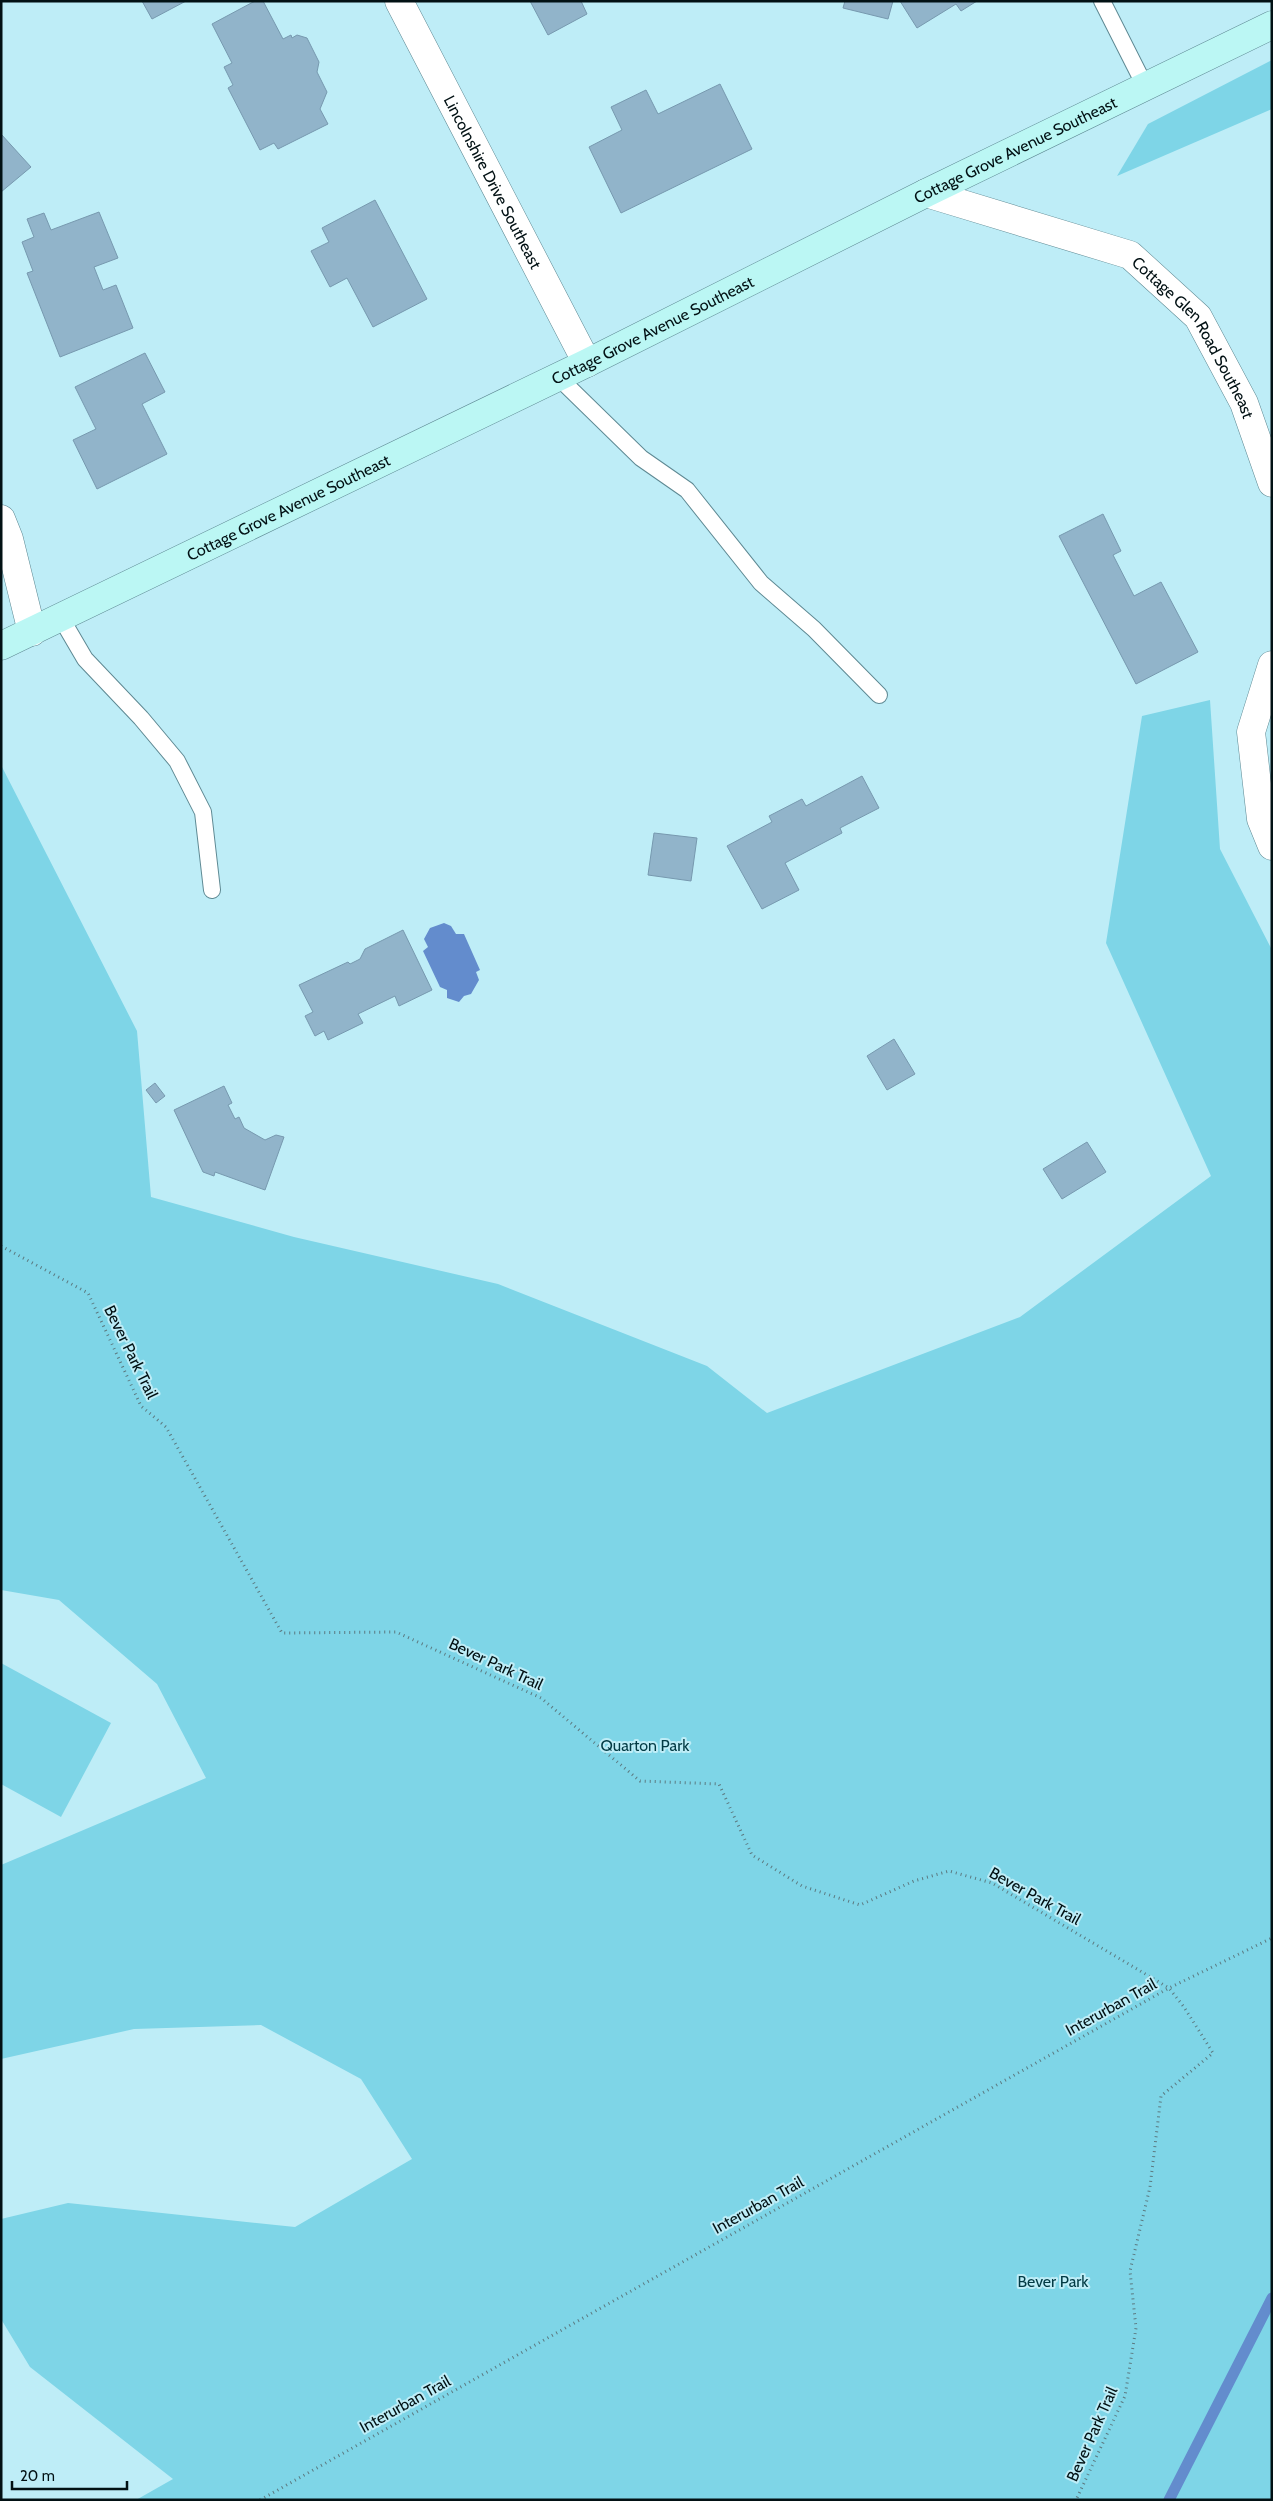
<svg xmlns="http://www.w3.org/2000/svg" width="1273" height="2501" viewBox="0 0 1273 2501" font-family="Cabin,sans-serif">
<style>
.green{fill:#7ed5e7}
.water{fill:#638ccd}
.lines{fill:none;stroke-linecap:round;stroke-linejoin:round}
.stream{stroke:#638ccd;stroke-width:11}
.building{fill:#91b4ca;stroke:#7799af}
.service-casing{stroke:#5e8993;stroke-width:18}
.minor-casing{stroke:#5e8993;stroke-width:29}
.secondary-casing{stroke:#5e8993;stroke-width:29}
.path{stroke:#5c7a81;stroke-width:3;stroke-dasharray:1 4;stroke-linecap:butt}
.service{stroke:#fff;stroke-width:16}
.minor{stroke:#fff;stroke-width:28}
.secondary{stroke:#bbf7f4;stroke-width:28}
.labels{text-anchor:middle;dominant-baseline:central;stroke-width:4;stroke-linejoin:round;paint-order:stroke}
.street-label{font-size:16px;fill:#021114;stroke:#beedf7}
.park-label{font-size:16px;fill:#023a44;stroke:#beedf7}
</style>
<rect width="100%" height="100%" fill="#beedf7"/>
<g class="green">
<polygon points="1272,60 1272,109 1117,176 1148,124"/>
<polygon points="1210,700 1220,849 1272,950 1272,2500 136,2500 173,2479 30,2367 1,2319 1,2219 68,2203 295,2227 412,2159 361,2079 261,2025 134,2029 1,2059 1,1865 206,1778 157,1684 59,1600 1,1590 1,765 137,1031 151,1197 294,1237 498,1284 707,1366 767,1413 1020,1317 1211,1176 1106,943 1142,716"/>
<polygon points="1,1663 111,1723 61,1817 1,1784"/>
</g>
<polygon class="water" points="444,923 451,926 456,934 464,934 480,970 476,972 479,980 471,994 464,996 459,1002 447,998 447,990 440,987 423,951 428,947 424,939 430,928"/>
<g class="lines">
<polyline class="stream" points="1169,2500 1272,2298"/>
</g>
<g class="building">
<polygon points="142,1 186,1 152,19"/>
<polygon points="255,1 263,1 283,39 291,35 292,38 297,35 307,38 319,62 317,72 327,92 320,109 328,124 278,149 274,143 260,150 228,88 233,85 224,67 232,63 212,24"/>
<polygon points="530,1 581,1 587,14 548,35"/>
<polygon points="845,1 893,1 888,19 843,8"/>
<polygon points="900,1 977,1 961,11 956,4 917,28"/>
<polygon points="720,84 752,149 621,213 589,147 622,130 611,107 646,90 658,114"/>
<polygon points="1,134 31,167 1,192"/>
<polygon points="375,200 427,299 373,327 347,278 330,287 311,251 329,242 322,228"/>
<polygon points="99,212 118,258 94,267 103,290 116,285 133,328 60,357 27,273 33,271 22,242 34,237 27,219 44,213 51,230"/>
<polygon points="145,353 165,392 142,404 167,454 97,489 73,440 96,429 75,387"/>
<polygon points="1103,514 1121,551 1113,555 1134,596 1161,582 1198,652 1136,684 1059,536"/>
<polygon points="862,776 879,808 840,828 842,833 785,863 799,890 762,909 727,846 772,822 769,816 802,799 806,806"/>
<polygon points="654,833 697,838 691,881 648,875"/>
<polygon points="403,930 432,990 399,1006 395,996 358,1014 363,1023 328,1040 324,1031 315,1036 305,1016 313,1012 299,985 348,962 350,964 360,959 365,949"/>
<polygon points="894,1039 915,1074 887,1090 867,1056"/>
<polygon points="155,1083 165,1096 156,1103 146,1090"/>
<polygon points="224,1086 232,1103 228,1105 235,1119 239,1117 244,1128 265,1140 276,1135 284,1137 265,1190 215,1172 214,1176 203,1172 174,1110"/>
<polygon points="1087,1142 1106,1172 1062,1199 1043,1169"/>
</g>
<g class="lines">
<defs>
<g id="service">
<polyline points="1102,1 1145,86"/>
<polyline points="558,377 641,458 687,490 761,583 814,629 879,695"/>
<polyline points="61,618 85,659 141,718 177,761 203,812 212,890"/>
</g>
<g id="minor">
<path id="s1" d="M399 1 587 363"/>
<path id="s2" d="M926 193 1130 255 1198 317 1244 403 1272 483"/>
<polyline points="1,519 9,539 32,632"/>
<polyline points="1272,665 1251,732 1261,819 1272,846"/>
</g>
<g id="secondary">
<path id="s3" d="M1 646 587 363 926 193 1272 25"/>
</g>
</defs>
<use href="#service" class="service-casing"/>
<use href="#minor" class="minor-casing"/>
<use href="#secondary" class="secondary-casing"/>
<g class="path">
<polyline points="1,1246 88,1293 141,1406 166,1427 282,1633 396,1632 541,1698 640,1781 719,1784 752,1855 802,1886 860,1905 914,1881 949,1871 992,1883 1169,1988 1184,2007 1213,2053 1161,2096 1150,2187 1130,2271 1136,2328 1125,2396 1076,2500"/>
<polyline points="260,2500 1169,1988 1272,1938"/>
</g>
<use href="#service" class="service"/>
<use href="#minor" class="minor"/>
<use href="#secondary" class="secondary"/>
</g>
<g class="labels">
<g class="street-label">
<text stroke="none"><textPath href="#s3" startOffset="1129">Cottage Grove Avenue Southeast</textPath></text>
<text stroke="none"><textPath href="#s1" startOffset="204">Lincolnshire Drive Southeast</textPath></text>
<text stroke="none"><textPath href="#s3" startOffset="724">Cottage Grove Avenue Southeast</textPath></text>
<text stroke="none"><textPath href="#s2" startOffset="319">Cottage Glen Road Southeast</textPath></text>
<text stroke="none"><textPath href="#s3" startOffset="319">Cottage Grove Avenue Southeast</textPath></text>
<text transform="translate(131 1352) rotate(64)">Bever Park Trail</text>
<text transform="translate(496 1664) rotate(25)">Bever Park Trail</text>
<text transform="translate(1035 1896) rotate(29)">Bever Park Trail</text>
<text transform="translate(1111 2007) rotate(-29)">Interurban Trail</text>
<text transform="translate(758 2205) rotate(-29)">Interurban Trail</text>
<text transform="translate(405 2404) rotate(-29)">Interurban Trail</text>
<text transform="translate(1092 2434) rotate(-66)">Bever Park Trail</text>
</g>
<g class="park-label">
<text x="645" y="1745">Quarton Park</text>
<text x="1053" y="2281">Bever Park</text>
</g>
</g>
<rect width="1273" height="2501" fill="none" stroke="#021114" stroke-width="5"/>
<path d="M12 2481v8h115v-8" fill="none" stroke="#021114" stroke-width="2.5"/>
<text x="20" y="2481" font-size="15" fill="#021114" stroke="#beedf7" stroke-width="4" paint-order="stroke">20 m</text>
</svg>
